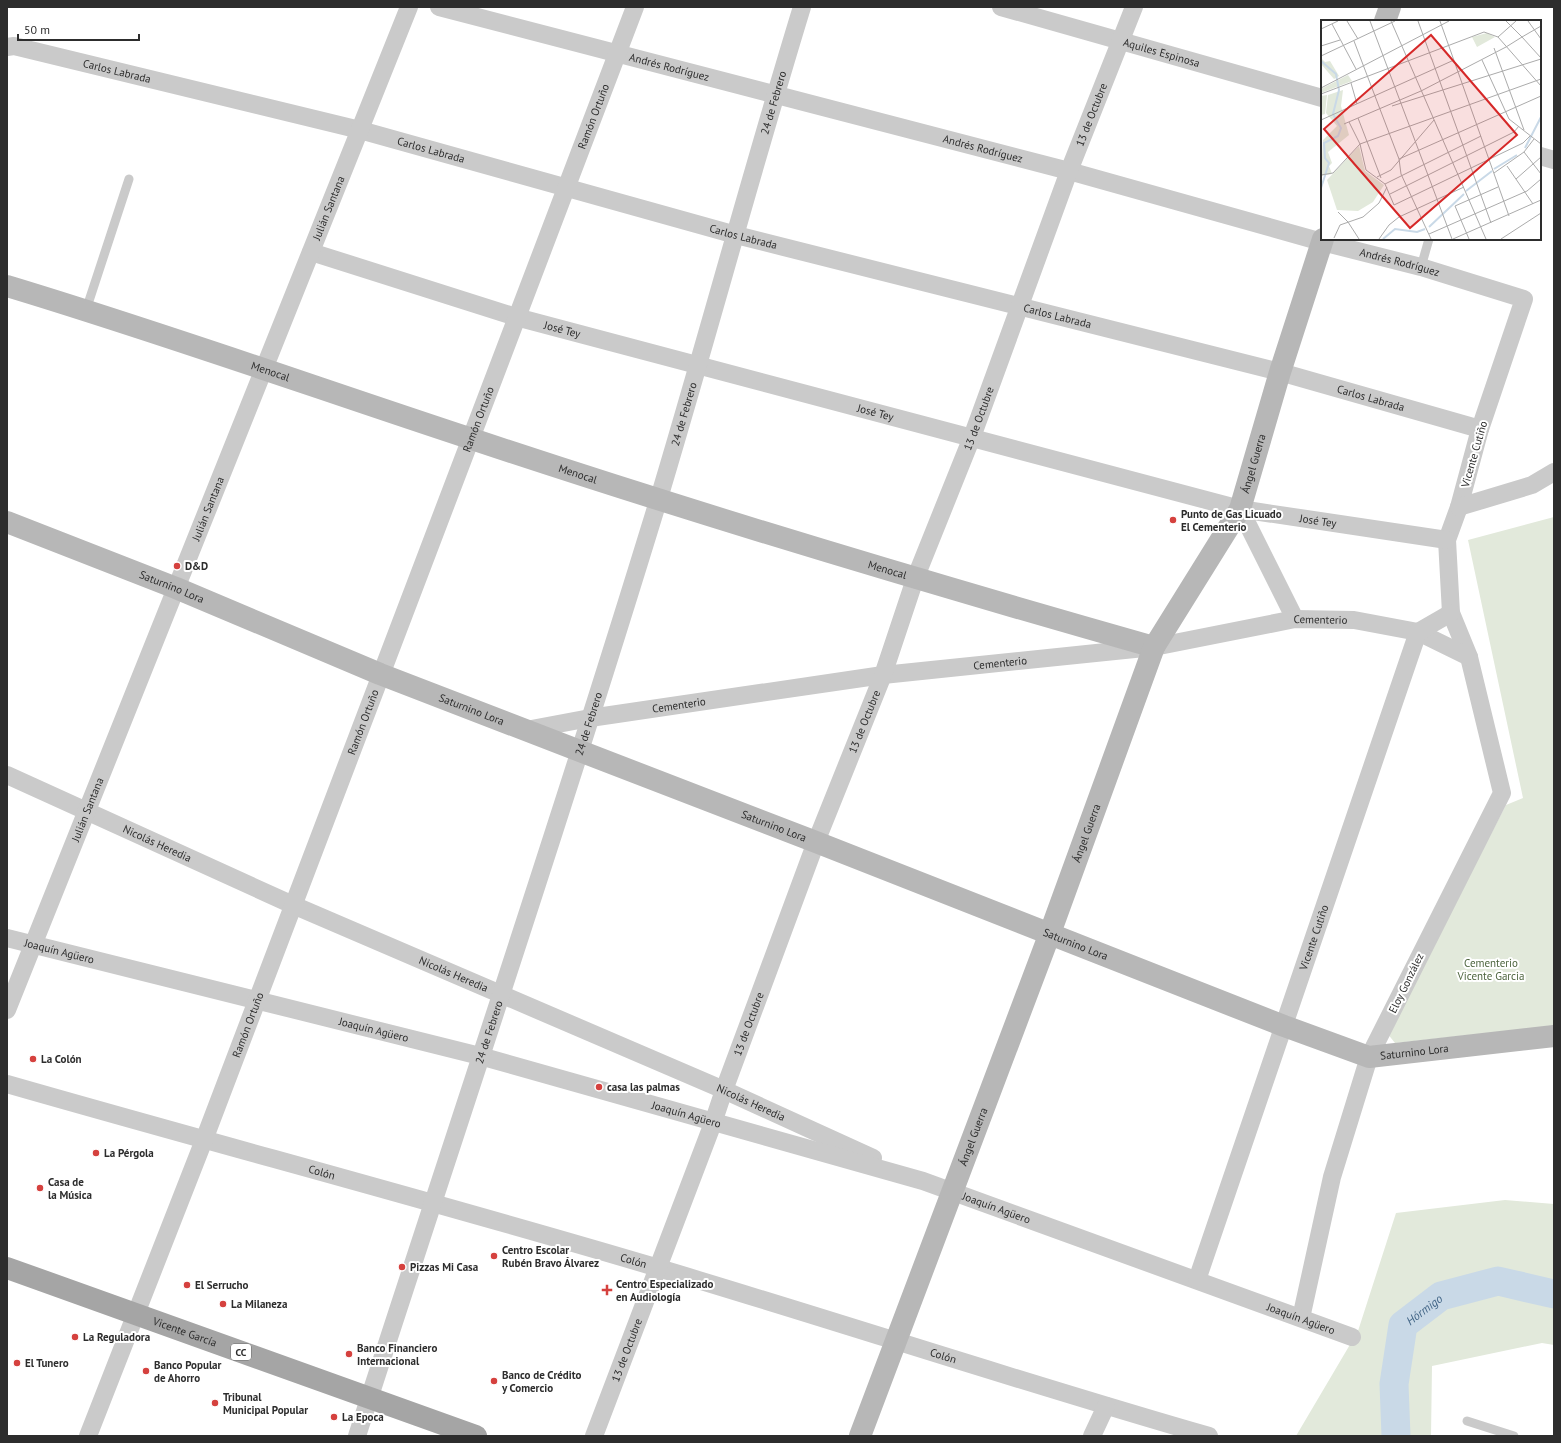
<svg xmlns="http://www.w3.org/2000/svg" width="1561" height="1443" viewBox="0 0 1561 1443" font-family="'PT Sans',sans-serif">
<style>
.green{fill:#e2e9db}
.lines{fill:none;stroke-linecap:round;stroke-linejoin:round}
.river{stroke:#c9d9e7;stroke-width:29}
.lane{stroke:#cacaca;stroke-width:9}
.street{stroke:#cacaca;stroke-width:18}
.secondary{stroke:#b7b7b7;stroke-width:22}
.primary{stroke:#a5a5a5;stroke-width:22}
.poi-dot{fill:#d5413e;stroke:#fff;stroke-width:1.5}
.labels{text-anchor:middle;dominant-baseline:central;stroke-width:4;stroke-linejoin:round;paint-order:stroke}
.shield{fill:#fff;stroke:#6c6c6c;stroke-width:1}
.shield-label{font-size:10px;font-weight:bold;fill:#2d2d2d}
.street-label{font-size:11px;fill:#2d2d2d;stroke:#fff}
.poi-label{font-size:11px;font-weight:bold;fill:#2d2d2d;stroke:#fff;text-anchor:start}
.park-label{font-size:11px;fill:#4d643e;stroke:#fff}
.water-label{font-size:12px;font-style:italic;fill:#436687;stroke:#fff}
.inset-river{fill:none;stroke:#c9d9e7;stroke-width:2}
.inset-road{fill:none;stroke:#ababab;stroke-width:1}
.view{fill:#d62828;fill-opacity:0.15;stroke:#d62828;stroke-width:2}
.inset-edge{fill:none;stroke:#2d2d2d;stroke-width:2}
</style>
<rect width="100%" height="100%" fill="#fff"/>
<g class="green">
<polygon points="1554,517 1554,1026 1395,1043 1387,1033 1506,805 1523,798 1468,540"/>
<polygon points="1505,1200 1554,1204 1554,1345 1542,1343 1432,1366 1431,1436 1296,1436 1358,1331 1396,1213"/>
</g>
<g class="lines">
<path class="river" id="s1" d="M1396 1436 1394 1384 1403 1325 1441 1296 1498 1281 1554 1294"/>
<g class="lane">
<polyline points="1421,267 1429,239"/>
<polyline points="86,310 129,179"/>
<polyline points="1467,1421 1514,1436"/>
</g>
<g class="street">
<path id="s2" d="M439 7 1069 171 1322 242 1421 267 1524 299 1480 429 1459 507 1447 540 1451 613 1469 657 1502 793 1369 1057 1332 1177 1301 1318"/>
<path id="s3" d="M1001 7 1322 98"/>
<path id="s4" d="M7 47 14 46 360 130 736 235 1280 372 1480 429"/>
<polyline points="1540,156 1554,160"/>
<path id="s5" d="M311 252 516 317 1240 509 1447 540"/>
<polyline points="1459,507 1532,485 1554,472"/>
<polyline points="1240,509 1295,619"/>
<path id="s6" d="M526 730 590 718 883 675 1154 647 1295 619 1354 620 1418 632 1469 657"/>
<path id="s7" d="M7 775 293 905 724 1090 873 1158"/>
<path id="s8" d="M7 938 480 1056 923 1181 1352 1337"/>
<path id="s9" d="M7 1010 409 7"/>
<path id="s10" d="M7 1084C223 1146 440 1203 655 1267 840 1322 1024 1383 1209 1436"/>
<path id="s11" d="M1197 1280 1418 632 1451 613"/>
<path id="s12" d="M88 1436 204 1140 635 7"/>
<path id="s13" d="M357 1436C458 1124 563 812 659 498 708 335 752 170 802 7"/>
<path id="s14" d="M594 1436 713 1123 724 1090 816 842 883 675 915 579 972 437 1069 171 1134 7"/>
<polyline points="1092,1436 1106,1406"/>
</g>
<g class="secondary">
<polyline points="1385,21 1390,7"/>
<path id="s15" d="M7 286C163 333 317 388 472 439 697 514 925 582 1154 647"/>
<path id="s16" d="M7 522 176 588 380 674 816 842 1284 1026 1369 1057 1554 1036"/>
<path id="s17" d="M860 1436 1050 933 1154 647 1240 509 1280 372 1323 239"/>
</g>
<path class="primary" id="s18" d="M7 1268 476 1436"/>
</g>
<g class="poi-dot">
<circle cx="1173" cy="520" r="4"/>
<circle cx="177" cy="566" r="4"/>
<circle cx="33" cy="1059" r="4"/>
<circle cx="599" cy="1087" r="4"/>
<circle cx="96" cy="1153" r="4"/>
<circle cx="40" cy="1188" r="4"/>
<circle cx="494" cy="1256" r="4"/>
<circle cx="402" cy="1267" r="4"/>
<circle cx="187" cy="1285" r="4"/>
<path d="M605 1284h4v4h4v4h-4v4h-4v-4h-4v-4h4z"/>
<circle cx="223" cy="1304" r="4"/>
<circle cx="75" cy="1337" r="4"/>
<circle cx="349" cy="1354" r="4"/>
<circle cx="17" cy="1363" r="4"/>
<circle cx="146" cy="1371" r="4"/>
<circle cx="494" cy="1381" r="4"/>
<circle cx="215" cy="1403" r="4"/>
<circle cx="334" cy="1417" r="4"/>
</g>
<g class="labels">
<rect class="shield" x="231" y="1344" width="20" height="16" rx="3"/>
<g class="shield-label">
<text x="241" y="1352">CC</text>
</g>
<g class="street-label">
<text stroke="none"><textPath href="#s3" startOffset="167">Aquiles Espinosa</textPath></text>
<text stroke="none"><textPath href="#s2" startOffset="238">Andrés Rodríguez</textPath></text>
<text stroke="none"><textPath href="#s4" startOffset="113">Carlos Labrada</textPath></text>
<text stroke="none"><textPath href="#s13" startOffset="1397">24 de Febrero</textPath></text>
<text stroke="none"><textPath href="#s14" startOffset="1412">13 de Octubre</textPath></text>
<text stroke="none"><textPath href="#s12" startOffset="1413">Ramón Ortuño</textPath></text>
<text stroke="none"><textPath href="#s2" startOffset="562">Andrés Rodríguez</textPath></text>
<text stroke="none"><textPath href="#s4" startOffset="437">Carlos Labrada</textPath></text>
<text stroke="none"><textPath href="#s9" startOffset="864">Julián Santana</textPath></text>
<text stroke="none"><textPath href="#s4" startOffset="761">Carlos Labrada</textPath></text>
<text stroke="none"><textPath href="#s2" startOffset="994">Andrés Rodríguez</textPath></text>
<text stroke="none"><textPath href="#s4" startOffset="1085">Carlos Labrada</textPath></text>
<text stroke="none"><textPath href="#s5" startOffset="263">José Tey</textPath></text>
<text stroke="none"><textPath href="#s15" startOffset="277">Menocal</textPath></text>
<text stroke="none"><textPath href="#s4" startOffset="1409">Carlos Labrada</textPath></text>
<text stroke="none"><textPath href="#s5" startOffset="587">José Tey</textPath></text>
<text stroke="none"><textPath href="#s13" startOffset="1073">24 de Febrero</textPath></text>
<text stroke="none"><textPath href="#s14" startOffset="1088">13 de Octubre</textPath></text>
<text stroke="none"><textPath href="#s12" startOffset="1089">Ramón Ortuño</textPath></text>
<text transform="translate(1474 454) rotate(-74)">Vicente Cutiño</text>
<text stroke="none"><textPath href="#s17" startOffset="1052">Ángel Guerra</textPath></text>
<text stroke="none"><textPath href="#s15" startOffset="601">Menocal</textPath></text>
<text stroke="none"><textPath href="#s9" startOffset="540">Julián Santana</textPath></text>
<text stroke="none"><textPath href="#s5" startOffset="1043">José Tey</textPath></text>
<text stroke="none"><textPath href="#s15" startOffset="925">Menocal</textPath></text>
<text stroke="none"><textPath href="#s16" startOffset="177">Saturnino Lora</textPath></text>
<text stroke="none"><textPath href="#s6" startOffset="803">Cementerio</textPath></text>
<text stroke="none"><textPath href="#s6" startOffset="479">Cementerio</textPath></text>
<text stroke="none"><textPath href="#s6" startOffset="155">Cementerio</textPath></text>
<text stroke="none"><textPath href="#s16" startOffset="501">Saturnino Lora</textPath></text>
<text stroke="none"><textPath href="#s12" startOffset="765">Ramón Ortuño</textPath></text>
<text stroke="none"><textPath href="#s14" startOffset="764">13 de Octubre</textPath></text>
<text stroke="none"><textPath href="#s13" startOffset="749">24 de Febrero</textPath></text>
<text stroke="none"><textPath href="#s9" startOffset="216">Julián Santana</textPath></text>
<text stroke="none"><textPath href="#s16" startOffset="825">Saturnino Lora</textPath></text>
<text stroke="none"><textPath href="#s17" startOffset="644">Ángel Guerra</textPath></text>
<text stroke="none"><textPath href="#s7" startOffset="165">Nicolás Heredia</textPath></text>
<text stroke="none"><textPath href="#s11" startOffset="362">Vicente Cutiño</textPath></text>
<text stroke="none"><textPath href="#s16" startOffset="1149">Saturnino Lora</textPath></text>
<text stroke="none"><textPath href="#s8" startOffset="54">Joaquín Agüero</textPath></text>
<text stroke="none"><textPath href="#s7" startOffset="489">Nicolás Heredia</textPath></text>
<text transform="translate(1406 983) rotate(-64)">Eloy González</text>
<text stroke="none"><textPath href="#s14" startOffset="440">13 de Octubre</textPath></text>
<text stroke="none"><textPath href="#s12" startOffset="441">Ramón Ortuño</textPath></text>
<text stroke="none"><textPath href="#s8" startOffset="378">Joaquín Agüero</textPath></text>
<text stroke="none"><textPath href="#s13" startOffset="425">24 de Febrero</textPath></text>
<text stroke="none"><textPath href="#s16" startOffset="1509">Saturnino Lora</textPath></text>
<text stroke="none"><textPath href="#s7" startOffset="813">Nicolás Heredia</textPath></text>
<text stroke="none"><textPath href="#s8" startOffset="702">Joaquín Agüero</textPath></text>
<text stroke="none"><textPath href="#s17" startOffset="320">Ángel Guerra</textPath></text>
<text stroke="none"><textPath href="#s10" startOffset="327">Colón</textPath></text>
<text stroke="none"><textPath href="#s8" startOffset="1026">Joaquín Agüero</textPath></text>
<text stroke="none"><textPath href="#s10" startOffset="651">Colón</textPath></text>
<text stroke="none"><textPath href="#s8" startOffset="1350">Joaquín Agüero</textPath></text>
<text stroke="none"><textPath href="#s18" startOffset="189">Vicente García</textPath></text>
<text stroke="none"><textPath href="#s14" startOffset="92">13 de Octubre</textPath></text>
<text stroke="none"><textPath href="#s10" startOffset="975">Colón</textPath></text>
</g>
<g class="poi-label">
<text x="1181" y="514">Punto de Gas Licuado<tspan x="1181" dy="13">El Cementerio</tspan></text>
<text x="185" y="566">D&amp;D</text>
<text x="41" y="1059">La Colón</text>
<text x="607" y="1087">casa las palmas</text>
<text x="104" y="1153">La Pérgola</text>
<text x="48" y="1182">Casa de<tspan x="48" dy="13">la Música</tspan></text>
<text x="502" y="1250">Centro Escolar<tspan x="502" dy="13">Rubén Bravo Álvarez</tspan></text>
<text x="410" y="1267">Pizzas Mi Casa</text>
<text x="616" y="1284">Centro Especializado<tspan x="616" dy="13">en Audiología</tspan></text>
<text x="195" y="1285">El Serrucho</text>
<text x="231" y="1304">La Milaneza</text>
<text x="83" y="1337">La Reguladora</text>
<text x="357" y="1348">Banco Financiero<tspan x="357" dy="13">Internacional</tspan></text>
<text x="25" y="1363">El Tunero</text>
<text x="154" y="1365">Banco Popular<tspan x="154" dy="13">de Ahorro</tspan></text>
<text x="502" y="1375">Banco de Crédito<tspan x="502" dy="13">y Comercio</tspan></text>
<text x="223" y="1397">Tribunal<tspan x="223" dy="13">Municipal Popular</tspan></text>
<text x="342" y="1417">La Epoca</text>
</g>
<g class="park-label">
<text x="1491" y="963">Cementerio<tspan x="1491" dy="13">Vicente Garcia</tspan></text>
</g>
<g class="water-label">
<text stroke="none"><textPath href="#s1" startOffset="138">Hórmigo</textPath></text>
</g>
</g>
<g transform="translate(1321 20)">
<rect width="220" height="220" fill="#fff"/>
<path d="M166 13 174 17 156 27 151 17ZM0 38 4 42 9 41 18 56 13 59 0 44ZM27 55 31 61 0 73V69ZM22 70 20 86 28 115 7 132 11 143 8 146 11 154 0 156 2 120 16 106 5 93 7 75ZM6 75 4 94 0 95V76ZM38 126 44 151 63 165 52 182 37 191 16 190 6 160Z" fill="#e2e9db"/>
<path class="inset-river" d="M0 41 15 54 18 70 12 94 20 108 17 116 3 123 4 138 8 143 0 168M204 128 220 97M173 149 196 135M145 171 171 151M108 207 143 174M62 219 74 209 96 212 104 209"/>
<path class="inset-road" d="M26 1 37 19M49 1 131 219M70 1 165 219M97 1 170 203M119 1 188 196M185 1 201 17 185 27M207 1 220 19M11 4 35 49M220 6 201 17 220 38M0 9 17 1M177 17 195 1M33 21 78 139 80 154 110 219M0 26 19 20M173 28 203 110M0 36 74 1M161 40 188 99 220 124M30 63 36 84M0 68 128 1M0 74 163 12 177 17 220 66M71 86 220 39M37 98 60 158M0 100 133 40M28 102 39 124 45 150 64 164 73 185 202 123 209 116M23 104 100 71 185 27M203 132 220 154M78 139 220 76M186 146 212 184M173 153 203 132 213 119M0 155 12 153 39 124 220 59M56 157 70 150 113 100M195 159 220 137M64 164 160 116M69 174 193 112 198 106M17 192 27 202 38 219M108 214 206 171 220 159M13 218 19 205 42 197 58 183 66 167M58 219 68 205 78 197 143 167M132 219 220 180M148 219 134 186 177 167M180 219 220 193"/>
<path class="view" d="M110 15 196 115 89 208 3 109Z"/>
<rect width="220" height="220" class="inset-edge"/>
</g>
<rect width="1561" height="1443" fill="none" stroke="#2d2d2d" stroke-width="16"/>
<path d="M18 34v6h121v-6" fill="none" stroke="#2d2d2d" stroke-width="2"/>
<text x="24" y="34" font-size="12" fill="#2d2d2d" stroke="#ffffff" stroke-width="3" paint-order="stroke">50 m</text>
</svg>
